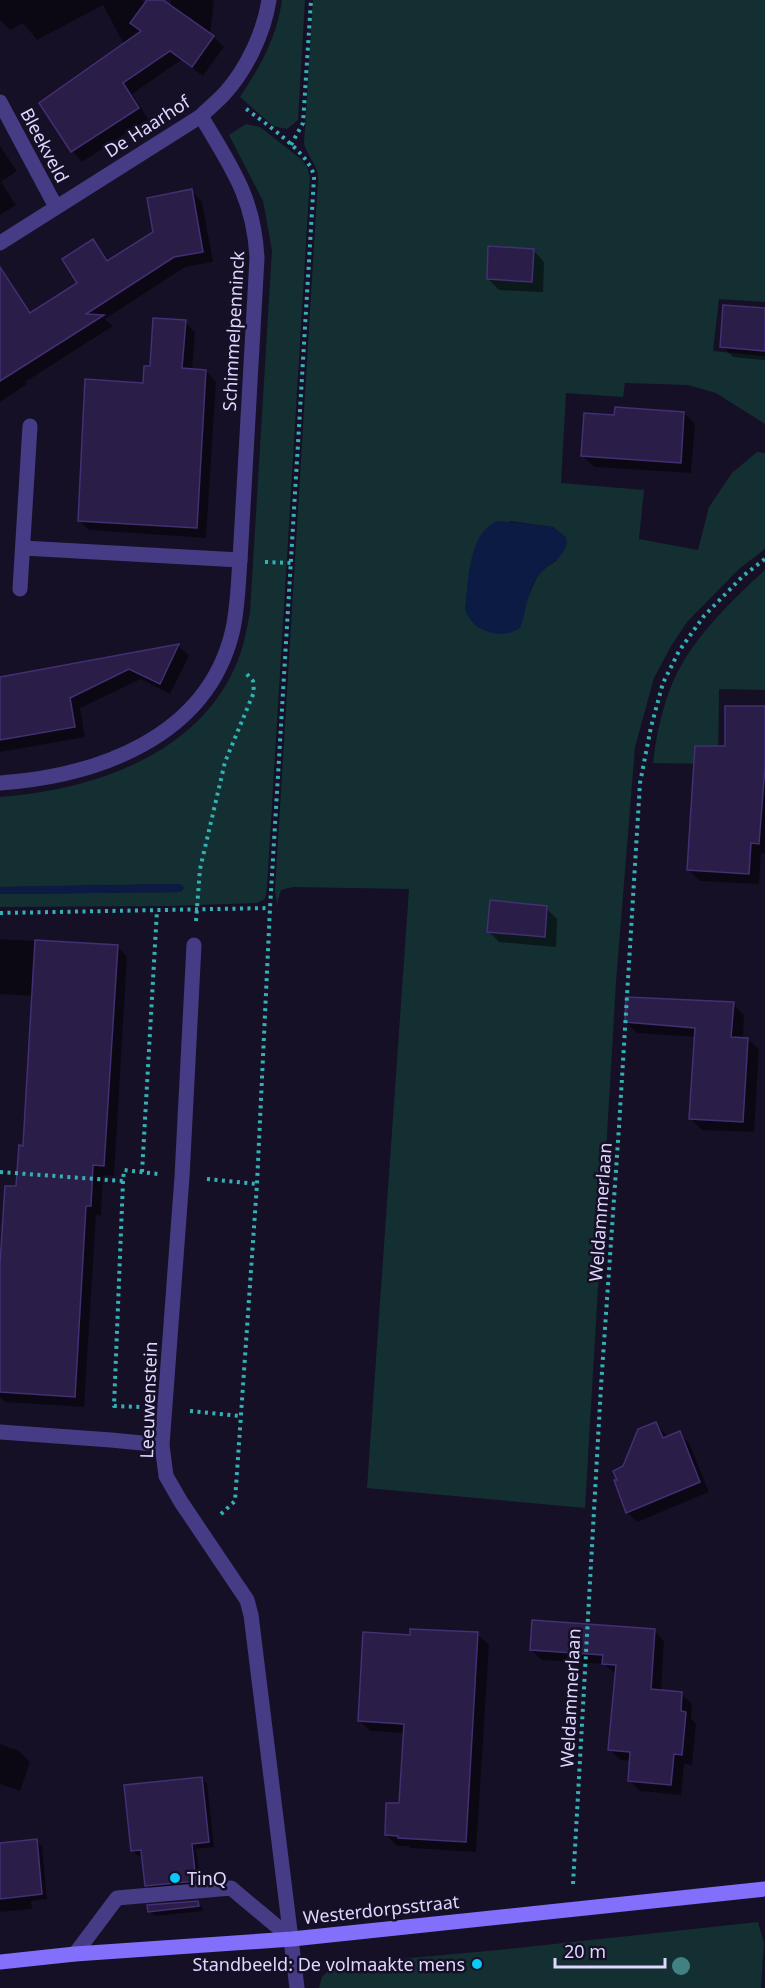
<svg xmlns="http://www.w3.org/2000/svg" width="765" height="1988" viewBox="0 0 765 1988" font-family="'Noto Sans',sans-serif">
<style>
.green{fill:#132f31;fill-rule:evenodd}
.water{fill:#0c1b44}
.shadow{fill:#0007}
.building{fill:#2a1d47;stroke:#432f73;stroke-width:1.5}
.lines{fill:none;stroke-linecap:round;stroke-linejoin:round}
.path{stroke:#33b1b6;stroke-width:4;stroke-dasharray:3 4.5;stroke-linecap:butt}
.lane{stroke:#463c85;stroke-width:15}
.street{stroke:#463c85;stroke-width:15}
.secondary{stroke:#8270fc;stroke-width:15}
.tree{fill:#418181}
.poi-dot{fill:#08c9f9;stroke:#161027;stroke-width:2}
.labels{text-anchor:middle;dominant-baseline:central;stroke-width:5;stroke-linejoin:round;paint-order:stroke}
.street-label{font-size:18px;fill:#dfd7fe;stroke:#161027}
.poi-label{font-size:18px;fill:#dfd7fe;stroke:#161027;text-anchor:start}
</style>
<rect width="100%" height="100%" fill="#161027"/>
<g class="green">
<path d="M282 0H305L298 120 287 129 273 126 240 97C260 67 277 37 282 0Z"/>
<path d="M313 0H765V302L719 299 713 351 765 356V424L716 393 688 385 625 383 623 397 566 393 561 483 644 490 639 539 698 550 709 507 732 473 757 452 765 453V549L739 569 687 622 671 646 654 678 635 747 616 982 585 1508 367 1488 409 889 293 887 281 890 277 904 275 890 318 179C318 165 308 157 304 144ZM509 521 553 527 567 542 556 561 545 568 537 577 528 597Z"/>
<path d="M246 124 260 127 301 159 307 167 310 177 267 887 265 899 257 903 167 906 0 907V894L181 892 184 888 180 884 0 887V797C92 790 201 755 238 660 244 645 247 628 250 612L272 250 263 201 229 135Z"/>
<path d="M765 570V690L719 689 718 764 653 763C656 734 664 699 677 673 697 634 733 599 765 570Z"/>
<polygon points="758,1922 764,1943 761,1988 319,1988 322,1977 334,1965 498,1950"/>
</g>
<g class="water">
<path d="M498 521 553 527 566 537C570 556 546 564 537 577 526 592 527 611 520 628 501 641 470 631 465 608 469 580 468 532 498 521Z"/>
<polygon points="180,884 184,887 181,892 0,894 0,887"/>
</g>
<g class="shadow">
<polygon points="0,0 142,0 145,5 149,0 160,0 170,7 171,0 214,0 210,34 224,47 203,76 181,60 132,94 148,119 82,162 72,151 124,44 103,5 37,40 23,23 10,30 0,20"/>
<polygon points="0,146 17,171 1,182 16,205 0,215"/>
<polygon points="191,191 202,202 213,262 185,267 105,319 113,326 25,382 27,384 0,402 0,301 14,292 32,313 79,284 93,241 109,261 155,232"/>
<polygon points="533,250 544,262 543,292 499,290 488,279"/>
<polygon points="765,310 765,360 733,357 722,346"/>
<polygon points="185,322 195,332 192,371 206,371 216,382 206,538 89,530 79,520 152,368"/>
<polygon points="684,413 695,424 691,473 594,467 583,456 616,417"/>
<polygon points="179,646 189,656 170,694 141,679 80,708 85,737 0,752 0,678"/>
<polygon points="765,708 765,854 761,853 759,884 700,881 689,870 726,748"/>
<polygon points="546,908 557,919 556,947 499,942 488,931"/>
<polygon points="0,939 117,946 127,957 114,1176 103,1175 101,1216 96,1215 84,1407 5,1402 0,1397 0,1300 25,1148 34,996 0,994"/>
<polygon points="733,1004 744,1015 743,1039 748,1039 759,1050 754,1132 702,1130 691,1119 695,1037 637,1033 626,1022"/>
<polygon points="656,1423 668,1437 679,1433 689,1443 709,1492 637,1522 627,1512 619,1481"/>
<polygon points="654,1630 664,1641 661,1692 681,1694 692,1704 691,1718 696,1724 692,1765 684,1764 681,1795 640,1791 629,1780 631,1761 620,1760 609,1749 616,1674 604,1664 542,1660 531,1650"/>
<polygon points="477,1634 489,1645 476,1852 410,1848 408,1846 397,1846 386,1835 401,1805 405,1733 370,1731 359,1720 411,1636"/>
<polygon points="0,1744 19,1751 30,1762 20,1791 0,1784"/>
<polygon points="202,1778 207,1784 214,1847 196,1849 201,1886 152,1890 146,1885 143,1855 138,1856 132,1850"/>
<polygon points="37,1841 42,1846 47,1899 31,1901 32,1909 0,1912 0,1844"/>
<polygon points="198,1902 204,1911 155,1916 149,1911"/>
</g>
<g class="building">
<polygon points="147,0 163,0 214,36 192,67 170,51 123,83 139,108 71,152 39,103 141,31 130,23"/>
<polygon points="192,189 203,252 174,257 86,314 104,315 0,381 0,267 30,313 77,283 62,259 93,239 107,261 153,232 147,198"/>
<polygon points="488,246 534,249 532,282 487,279"/>
<polygon points="723,305 765,308 765,351 720,347"/>
<polygon points="153,318 186,320 182,368 206,370 197,528 78,521 85,379 143,383 144,366 150,366"/>
<polygon points="615,407 684,412 681,463 581,456 584,413 614,415"/>
<polygon points="179,644 160,684 129,669 70,698 75,727 0,740 0,677"/>
<polygon points="725,706 765,706 765,766 759,844 751,843 749,874 687,870 695,746 725,746"/>
<polygon points="490,900 547,906 545,937 487,932"/>
<polygon points="35,940 118,945 104,1166 93,1165 91,1206 86,1206 75,1397 0,1392 0,1264 5,1186 16,1186 19,1145 23,1146"/>
<polygon points="626,997 734,1002 731,1037 748,1038 743,1122 689,1119 695,1028 625,1022"/>
<polygon points="656,1422 663,1438 680,1431 700,1482 626,1513 614,1480 617,1480 613,1471 623,1466 638,1429"/>
<polygon points="532,1620 655,1629 651,1689 682,1692 681,1711 686,1712 682,1755 674,1754 671,1785 628,1781 630,1752 608,1750 616,1665 602,1664 603,1655 530,1650"/>
<polygon points="410,1629 478,1632 466,1842 398,1838 398,1836 385,1835 386,1803 399,1803 404,1724 358,1721 363,1632 410,1635"/>
<polygon points="202,1777 209,1842 192,1844 196,1881 145,1886 141,1850 131,1851 124,1785"/>
<polygon points="37,1839 42,1894 0,1899 0,1843"/>
<polygon points="198,1901 199,1906 148,1912 147,1905"/>
</g>
<g class="lines">
<g class="path">
<polyline points="291,145 303,123 311,0"/>
<polyline points="265,562 291,563"/>
<polyline points="0,913 270,908"/>
<polyline points="196,921 200,869 225,762 254,692 253,681 244,671"/>
<polyline points="0,1172 123,1181 124,1170 158,1174"/>
<polyline points="142,1172 157,910"/>
<polyline points="207,1179 257,1184"/>
<polyline points="123,1181 114,1406 140,1407"/>
<polyline points="190,1411 240,1416"/>
<path d="M221 1514 235 1501 257 1184 270 908 314 178C313 155 263 122 245 108"/>
<polyline points="573,1884 601,1386 619,1127 640,783 651,727 663,683 679,651 704,616 743,576 765,559"/>
</g>
<polyline class="lane" points="75,1954 117,1898 231,1888 292,1939"/>
<g class="street">
<polyline points="0,102 56,207"/>
<path d="M0 243 201 116C209 108 218 101 225 93 247 69 264 32 269 0"/>
<polyline points="23,548 240,560"/>
<polyline points="20,589 30,426"/>
<path d="M0 783C97 776 206 738 232 633 238 609 238 584 240 560L257 258C254 197 231 167 201 116"/>
<polyline points="194,945 182,1177 162,1445 166,1476 181,1502 247,1600 251,1615 297,1988"/>
<polyline points="0,1432 111,1440 162,1445"/>
</g>
<polyline class="secondary" points="0,1962 75,1954 292,1939 765,1889"/>
</g>
<circle class="tree" cx="681" cy="1966" r="9"/>
<g class="poi-dot">
<circle cx="175" cy="1878" r="6"/>
<circle cx="477" cy="1964" r="6"/>
</g>
<g class="labels">
<g class="street-label">
<text transform="translate(147 126) rotate(-33)">De Haarhof</text>
<text transform="translate(45 145) rotate(62)">Bleekveld</text>
<text transform="translate(233 331) rotate(-87)">Schimmelpenninck</text>
<text transform="translate(600 1212) rotate(-86)">Weldammerlaan</text>
<text transform="translate(148 1400) rotate(-88)">Leeuwenstein</text>
<text transform="translate(570 1698) rotate(-87)">Weldammerlaan</text>
<text transform="translate(381 1909) rotate(-6)">Westerdorpsstraat</text>
</g>
<g class="poi-label">
<text x="187" y="1878">TinQ</text>
<text x="465" y="1964" text-anchor="end">Standbeeld: De volmaakte mens</text>
</g>
</g>
<path d="M555 1958v9h110v-9" fill="none" stroke="#dfd7fe" stroke-width="3"/>
<text x="564" y="1958" font-size="18" fill="#dfd7fe" stroke="#161027" stroke-width="4.5" paint-order="stroke">20 m</text>
</svg>
